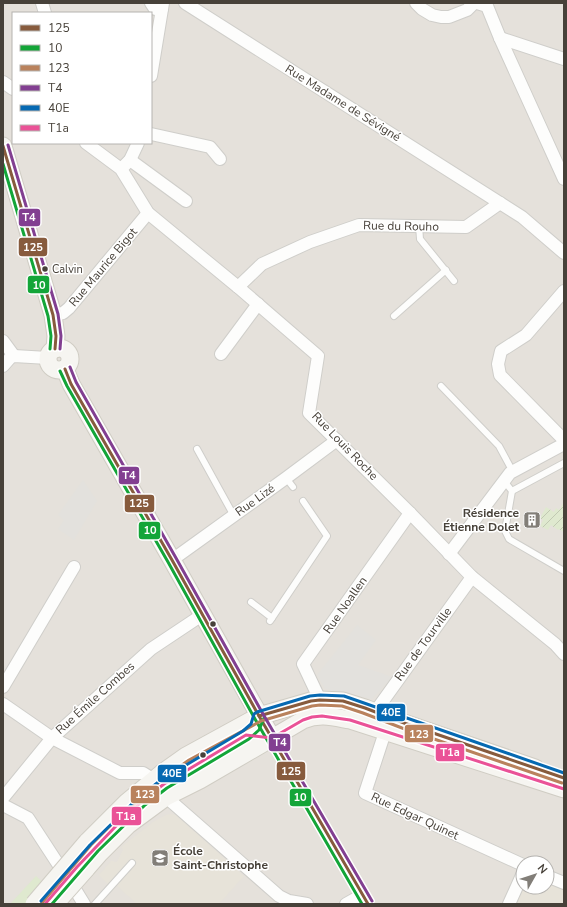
<svg xmlns="http://www.w3.org/2000/svg" width="567" height="907" viewBox="0 0 567 907" font-family="'Nunito Sans',sans-serif">
<style>
.residential{fill:#e5e1db;fill-rule:evenodd}
.education{fill:#e7e3d9}
.grass{fill:#dfe9cf}
.garden{fill:url(#garden-furrows)}
.parking{fill:#e3e1dd}
.lines{fill:none;stroke-linecap:round;stroke-linejoin:round}
.service-casing{stroke:#cfceca;stroke-width:8}
.minor-casing{stroke:#cfceca;stroke-width:14}
.secondary-casing{stroke:#d0cdc4;stroke-width:19}
.service{stroke:#fdfdfc;stroke-width:6}
.minor{stroke:#fdfdfc;stroke-width:12}
.secondary{stroke:#f6f5f1;stroke-width:17}
.service-bridge-casing{stroke:#cfceca;stroke-width:8;stroke-linecap:butt}
.secondary-bridge-casing{stroke:#d0cdc4;stroke-width:19;stroke-linecap:butt}
.service-bridge{stroke:#fdfdfc;stroke-width:6}
.secondary-bridge{stroke:#f6f5f1;stroke-width:17}
.bus-1-casing{stroke:#fff;stroke-width:6}
.bus-2-casing{stroke:#fff;stroke-width:6}
.bus-3-casing{stroke:#fff;stroke-width:6}
.bus-4-casing{stroke:#fff;stroke-width:6}
.bus-5-casing{stroke:#fff;stroke-width:6}
.bus-6-casing{stroke:#fff;stroke-width:6}
.bus-1{stroke:#875b3d;stroke-width:3}
.bus-2{stroke:#13a538;stroke-width:3}
.bus-3{stroke:#b9825d;stroke-width:3}
.bus-4{stroke:#823f91;stroke-width:3}
.bus-5{stroke:#0669b2;stroke-width:3}
.bus-6{stroke:#ea5297;stroke-width:3}
.bus-dot{fill:#474139;stroke:#fff;stroke-width:1.5}
.labels{text-anchor:middle;dominant-baseline:central;stroke-width:3;stroke-linejoin:round;paint-order:stroke}
.bus-label{font-size:11px;fill:#474139;stroke:#fff;text-anchor:start}
.street-label{font-size:12px;fill:#474139;stroke:#fff}
.poi-label{font-size:12px;font-weight:bold;fill:#474139;stroke:#fff;text-anchor:end}
.line-badge{stroke:#fff;stroke-width:1.5}
.badge-label{font-size:11px;text-anchor:middle;font-weight:bold;fill:#fff}
</style>
<defs>
<pattern id="garden-furrows" width="10" height="10" patternUnits="userSpaceOnUse"><rect width="10" height="10" fill="#dfe9cf"/><path d="M-1 1l2-2M0 10L10 0M9 11l2-2" fill="none" stroke="#c1c9b2"/></pattern>
</defs>
<rect width="100%" height="100%" fill="#f1f0ec"/>
<path class="residential" d="M3 3H564V904H3ZM13 13H151V143H13ZM523 863H547V887H523Z"/>
<g class="education">
<polygon points="171,814 176,815 244,876 219,904 137,904 117,886 111,892 106,887 108,884 99,875 111,861 117,862 123,850 121,847 153,822 166,815"/>
<polygon points="547,882 564,889 564,904 516,904 523,886 523,887 547,887"/>
</g>
<polygon class="grass" points="36,876 63,902 61,904 10,904"/>
<polygon class="garden" points="564,502 564,532 559,529 558,530 551,525 548,530 540,526 543,520 540,518 546,507 554,512 556,508 559,510"/>
<g class="parking">
<polygon points="83,480 97,501 74,540 58,529 64,520 58,515"/>
<polygon points="357,625 376,640 358,665 392,677 372,699 325,689 317,675"/>
</g>
<g class="lines">
<defs>
<g id="service">
<polyline points="419,226 420,239 454,281"/>
<polyline points="394,316 446,270"/>
<polyline points="441,386 499,446 513,472"/>
<polyline points="197,449 234,516"/>
<polyline points="286,478 293,487"/>
<polyline points="504,481 512,491 505,531 509,539 564,571"/>
<polyline points="512,491 564,463"/>
<polyline points="251,602 272,618"/>
<polyline points="270,621 327,536 303,501"/>
<polyline points="246,735 265,738"/>
<polyline points="534,771 556,775"/>
<polyline points="124,819 142,801 164,784 246,735 255,727 256,723"/>
<polyline points="95,904 132,863"/>
</g>
<g id="minor">
<polyline points="42,3 45,13"/>
<polyline points="151,3 155,9 162,9"/>
<polyline points="185,3 522,217 564,253"/>
<polyline points="416,3 422,9 432,15 441,17 449,17 467,10 474,3"/>
<polyline points="477,3 487,6 500,38 564,179"/>
<polyline points="500,38 564,59"/>
<polyline points="151,76 163,3"/>
<polyline points="3,82 13,89"/>
<polyline points="151,134 210,147 220,159"/>
<polyline points="86,143 121,169 148,213 238,287 318,356 309,413 410,513 472,577 555,644 564,654"/>
<polyline points="130,160 186,201"/>
<polyline points="124,166 130,160 138,143"/>
<polyline points="238,287 262,264 310,242 359,225 466,227 500,203"/>
<polyline points="564,291 526,335 501,351 498,364 500,375 564,440"/>
<polyline points="53,315 63,313 69,308 148,213"/>
<polyline points="3,341 14,356"/>
<polyline points="221,354 258,304"/>
<polyline points="3,366 10,358 14,356 48,358"/>
<polyline points="449,554 510,473 564,444"/>
<polyline points="172,560 286,478 337,440"/>
<polyline points="3,687 74,567"/>
<polyline points="320,700 303,664 410,513"/>
<polyline points="3,704 52,738 120,773 143,773 154,780"/>
<polyline points="375,712 472,577"/>
<polyline points="385,732 365,793 523,865"/>
<polyline points="272,738 368,904"/>
<polyline points="166,797 279,896 289,901 307,904"/>
<polyline points="3,798 52,738 151,649 202,615"/>
<polyline points="3,805 28,818 58,864"/>
<polyline points="547,876 564,883"/>
<polyline points="76,891 84,904"/>
<polyline points="346,904 362,895"/>
<polyline points="509,904 523,873"/>
</g>
<g id="secondary">
<polyline points="3,146 53,315 56,336 55,349"/>
<circle cx="59" cy="359" r="11"/>
<polyline points="65,369 71,384 172,560 272,738"/>
<polyline points="87,842 127,802 162,773 186,756 259,716 311,701 320,700 343,701 365,708 404,723 535,768"/>
<path d="M86 869 100 853 128 825 166 797 200 780 303 720C320 713 333 717 350 720L564 789"/>
</g>
</defs>
<use href="#service" class="service-casing"/>
<use href="#minor" class="minor-casing"/>
<use href="#secondary" class="secondary-casing"/>
<use href="#service" class="service"/>
<use href="#minor" class="minor"/>
<use href="#secondary" class="secondary"/>
<defs>
<polyline id="service-bridge" points="76,868 94,848"/>
<g id="secondary-bridge">
<polyline points="34,904 87,842"/>
<polyline points="55,904 86,869"/>
</g>
</defs>
<use href="#service-bridge" class="service-bridge-casing"/>
<use href="#secondary-bridge" class="secondary-bridge-casing"/>
<use href="#service-bridge" class="service-bridge"/>
<use href="#secondary-bridge" class="secondary-bridge"/>
<defs>
<g id="bus-1">
<polyline points="3,146 53,315 56,336 55,349"/>
<polyline points="65,369 71,384 172,560 259,716 368,904"/>
<polyline points="259,716 311,701 320,700 343,701 365,708 404,723 564,778"/>
</g>
<g id="bus-2">
<polyline points="3,164 48,316 51,336 50,349"/>
<polyline points="60,371 67,386 168,562 255,719 362,904"/>
<polyline points="52,904 98,851 145,805 167,788 249,739 259,730 264,718"/>
</g>
<polyline id="bus-3" points="41,904 91,845 114,822 165,777 189,760 261,721 312,706 320,705 342,706 363,713 402,728 562,783"/>
<g id="bus-4">
<polyline points="8,145 58,314 61,336 60,349"/>
<polyline points="70,367 76,382 176,558 263,714 372,901"/>
</g>
<polyline id="bus-5" points="41,901 90,845 139,797 161,780 243,731 251,724 254,714 257,712 310,696 320,695 344,696 564,773"/>
<polyline id="bus-6" points="45,904 77,867 116,826 142,801 164,784 246,735 272,738 303,720 312,717 322,716 350,720 564,789"/>
</defs>
<use href="#bus-1" class="bus-1-casing"/>
<use href="#bus-2" class="bus-2-casing"/>
<use href="#bus-3" class="bus-3-casing"/>
<use href="#bus-4" class="bus-4-casing"/>
<use href="#bus-5" class="bus-5-casing"/>
<use href="#bus-6" class="bus-6-casing"/>
<use href="#bus-1" class="bus-1"/>
<use href="#bus-2" class="bus-2"/>
<use href="#bus-3" class="bus-3"/>
<use href="#bus-4" class="bus-4"/>
<use href="#bus-5" class="bus-5"/>
<use href="#bus-6" class="bus-6"/>
</g>
<defs>
<symbol id="building-square" viewBox="-11 -11 22 22"><rect x="-9" y="-9" width="18" height="18" rx="4" fill="#827e78" stroke="#fff"/><path d="M-4-6H4V6H1V3H-1V6H-4ZM-2.5-4.3h1.7v1.8h-1.7ZM.8-4.3h1.7v1.8H.8ZM-2.5-1h1.7V.8h-1.7ZM.8-1h1.7V.8H.8Z" fill="#fff"/></symbol>
<symbol id="school-square" viewBox="-11 -11 22 22"><rect x="-9" y="-9" width="18" height="18" rx="4" fill="#827e78" stroke="#fff"/><path d="M0-5L7-2L0 1L-7-2ZM-4 1L0 2.5L4 1V4Q0 6-4 4Z" fill="#fff"/></symbol>
</defs>
<g fill-rule="evenodd">
<use href="#building-square" x="522" y="510" width="20" height="20"/>
<use href="#school-square" x="150" y="848" width="20" height="20"/>
</g>
<g class="bus-dot">
<circle cx="45" cy="269" r="3.5"/>
<circle cx="213" cy="624" r="3.5"/>
<circle cx="203" cy="755" r="3.5"/>
</g>
<g class="labels">
<g class="bus-label">
<text x="52" y="269">Calvin</text>
</g>
<g class="street-label">
<text transform="translate(343 103) rotate(32)">Rue Madame de Sévigné</text>
<text transform="translate(401 226) rotate(1)">Rue du Rouho</text>
<text transform="translate(103 267) rotate(-50)">Rue Maurice Bigot</text>
<text transform="translate(345 446) rotate(46)">Rue Louis Roche</text>
<text transform="translate(255 500) rotate(-36)">Rue Lizé</text>
<text transform="translate(345 605) rotate(-55)">Rue Noallen</text>
<text transform="translate(423 644) rotate(-54)">Rue de Tourville</text>
<text transform="translate(95 698) rotate(-42)">Rue Émile Combes</text>
<text transform="translate(415 816) rotate(25)">Rue Edgar Quinet</text>
</g>
<g class="poi-label">
<text x="519" y="513">Résidence<tspan x="519" dy="14">Étienne Dolet</tspan></text>
<text x="173" y="851" text-anchor="start">École<tspan x="173" dy="14">Saint-Christophe</tspan></text>
</g>
</g>
<g class="line-badge">
<rect x="18" y="208" width="23" height="19" rx="4" fill="#823f91"/>
<rect x="18" y="237" width="30" height="20" rx="4" fill="#875b3d"/>
<rect x="27" y="275" width="23" height="19" rx="4" fill="#13a538"/>
<rect x="118" y="466" width="22" height="19" rx="4" fill="#823f91"/>
<rect x="124" y="494" width="31" height="19" rx="4" fill="#875b3d"/>
<rect x="138" y="521" width="23" height="19" rx="4" fill="#13a538"/>
<rect x="376" y="703" width="30" height="19" rx="4" fill="#0669b2"/>
<rect x="404" y="724" width="30" height="19" rx="4" fill="#b9825d"/>
<rect x="268" y="733" width="23" height="19" rx="4" fill="#823f91"/>
<rect x="435" y="743" width="30" height="19" rx="4" fill="#ea5297"/>
<rect x="276" y="761" width="30" height="20" rx="4" fill="#875b3d"/>
<rect x="157" y="764" width="30" height="19" rx="4" fill="#0669b2"/>
<rect x="130" y="785" width="30" height="19" rx="4" fill="#b9825d"/>
<rect x="289" y="788" width="23" height="19" rx="4" fill="#13a538"/>
<rect x="111" y="806" width="31" height="20" rx="4" fill="#ea5297"/>
</g>
<g class="badge-label">
<text x="29" y="221">T4</text>
<text x="33" y="251">125</text>
<text x="39" y="289">10</text>
<text x="129" y="479">T4</text>
<text x="139" y="507">125</text>
<text x="150" y="534">10</text>
<text x="391" y="716">40E</text>
<text x="419" y="738">123</text>
<text x="280" y="746">T4</text>
<text x="450" y="756">T1a</text>
<text x="291" y="775">125</text>
<text x="172" y="777">40E</text>
<text x="145" y="798">123</text>
<text x="300" y="801">10</text>
<text x="126" y="820">T1a</text>
</g>
<rect width="567" height="907" fill="none" stroke="#474139" stroke-width="8"/>
<rect x="12" y="12" width="140" height="132" fill="#ffffff" stroke="#b5b3b0"/>
<rect x="20" y="25" width="20" height="6" fill="#875b3d" stroke="#b5b3b0"/>
<text x="48" y="32" font-size="12" fill="#474139">125</text>
<rect x="20" y="45" width="20" height="6" fill="#13a538" stroke="#b5b3b0"/>
<text x="48" y="52" font-size="12" fill="#474139">10</text>
<rect x="20" y="65" width="20" height="6" fill="#b9825d" stroke="#b5b3b0"/>
<text x="48" y="72" font-size="12" fill="#474139">123</text>
<rect x="20" y="85" width="20" height="6" fill="#823f91" stroke="#b5b3b0"/>
<text x="48" y="92" font-size="12" fill="#474139">T4</text>
<rect x="20" y="105" width="20" height="6" fill="#0669b2" stroke="#b5b3b0"/>
<text x="48" y="112" font-size="12" fill="#474139">40E</text>
<rect x="20" y="125" width="20" height="6" fill="#ea5297" stroke="#b5b3b0"/>
<text x="48" y="132" font-size="12" fill="#474139">T1a</text>
<g transform="translate(535 875) rotate(51)"><circle r="19" fill="#ffffff" stroke="#b5b3b0"/>
<path d="M0-3L7 15L0 10L-7 15Z" fill="#827e78"/>
<text y="-6" font-size="11" font-weight="bold" text-anchor="middle" fill="#474139">N</text>
</g>
</svg>
